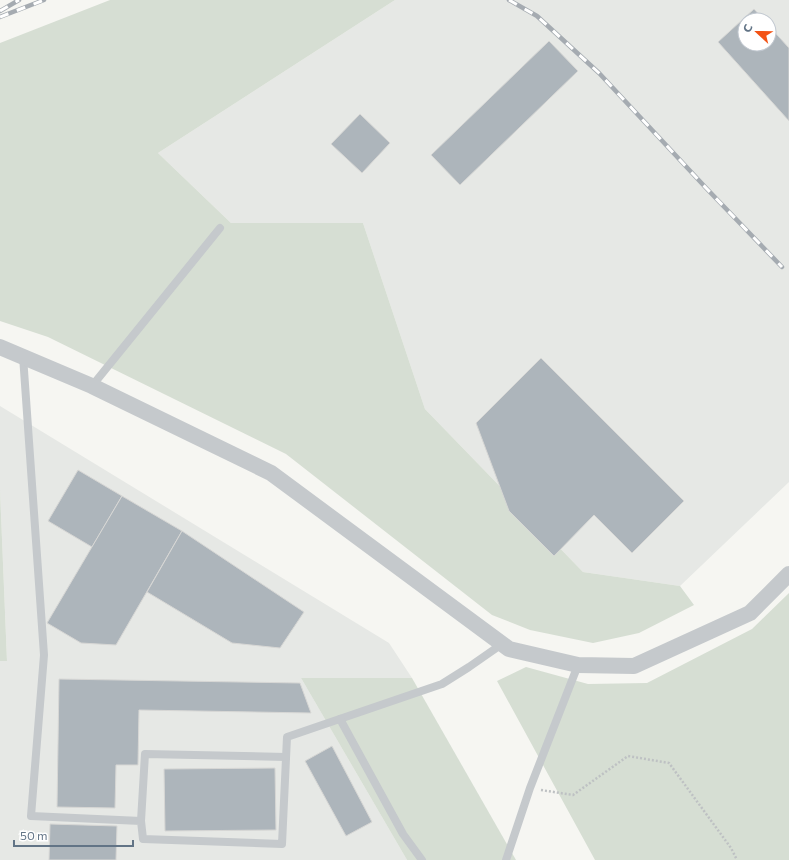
<svg xmlns="http://www.w3.org/2000/svg" width="789" height="860" viewBox="0 0 789 860" font-family="Commissioner,sans-serif">
<style>
.built{fill:#e6e8e5;fill-rule:evenodd}
.green{fill:#d6ded3}
.building{fill:#adb5bb;stroke:#d7d7d5}
.lines{fill:none;stroke-linecap:round;stroke-linejoin:round}
.path{stroke:#bec1c3;stroke-width:2.5;stroke-dasharray:2 2;stroke-linecap:butt}
.lane{stroke:#c5c9cc;stroke-width:8}
.street{stroke:#c5c9cc;stroke-width:16}
.rail-casing{stroke:#a5abb1;stroke-width:4.5}
.rail{stroke:#fff;stroke-width:3;stroke-dasharray:9;stroke-linecap:butt}
</style>
<rect width="100%" height="100%" fill="#f6f6f2"/>
<g class="built">
<path d="M395 0H789V482L680 586 583 572 425 409 363 223H231L158 153ZM745 20H769V44H745Z"/>
<polygon points="0,406 389,643 412,678 301,678 407,860 0,860 0,661 7,660 0,490"/>
</g>
<g class="green">
<polygon points="110,0 395,0 158,153 231,223 363,223 425,409 583,572 680,586 694,605 639,633 593,643 530,630 492,615 286,454 48,337 0,321 0,43"/>
<polygon points="0,490 7,661 0,661"/>
<polygon points="789,593 789,860 595,860 497,681 526,667 588,684 647,683 752,629"/>
<polygon points="301,678 412,678 516,860 407,860"/>
</g>
<g class="building">
<polygon points="754,9 764,20 745,20 745,44 769,44 769,26 789,48 789,121 718,42"/>
<polygon points="549,41 578,71 460,185 431,155"/>
<polygon points="360,114 390,143 362,173 331,144"/>
<polygon points="541,358 684,501 632,553 594,515 554,556 509,511 476,423"/>
<polygon points="78,470 122,496 92,547 48,521"/>
<polygon points="122,496 182,531 116,645 81,643 47,623"/>
<polygon points="182,531 304,612 280,648 232,643 147,592"/>
<polygon points="59,679 300,683 311,713 139,710 138,765 116,765 115,808 57,807"/>
<polygon points="332,746 372,822 346,836 305,761"/>
<polygon points="275,768 276,830 165,831 164,769"/>
<polygon points="50,824 117,826 116,860 49,860"/>
</g>
<g class="lines">
<polyline class="path" points="541,790 573,795 628,756 669,763 731,848 737,860"/>
<g class="lane">
<polyline points="23,356 44,655 31,816 141,821 143,839 282,844 287,737 442,684 469,667 502,644"/>
<polyline points="92,386 220,228"/>
<polyline points="340,719 403,834 422,860"/>
<polyline points="141,821 145,754 286,757"/>
<polyline points="506,860 530,788 578,665"/>
</g>
<polyline class="street" points="0,347 92,386 271,473 509,649 578,665 634,666 750,613 789,574"/>
<defs>
<g id="rail">
<polyline points="509,0 537,16 599,73 707,189 782,267"/>
<polyline points="0,11 19,0"/>
<polyline points="0,17 44,0"/>
</g>
</defs>
<use href="#rail" class="rail-casing"/>
<use href="#rail" class="rail"/>
</g>
<g transform="translate(757 32) rotate(292)"><circle r="19" fill="#ffffff" stroke="#c0c7cf"/>
<path d="M0-3L7 15L0 10L-7 15Z" fill="#f35315"/>
<text y="-6" font-size="11" font-weight="bold" text-anchor="middle" fill="#627486">С</text>
</g>
<path d="M14 840v6h119v-6" fill="none" stroke="#627486" stroke-width="2"/>
<text x="20" y="840" font-size="12" fill="#627486" stroke="#ffffff" stroke-width="3" paint-order="stroke">50 m</text>
</svg>
